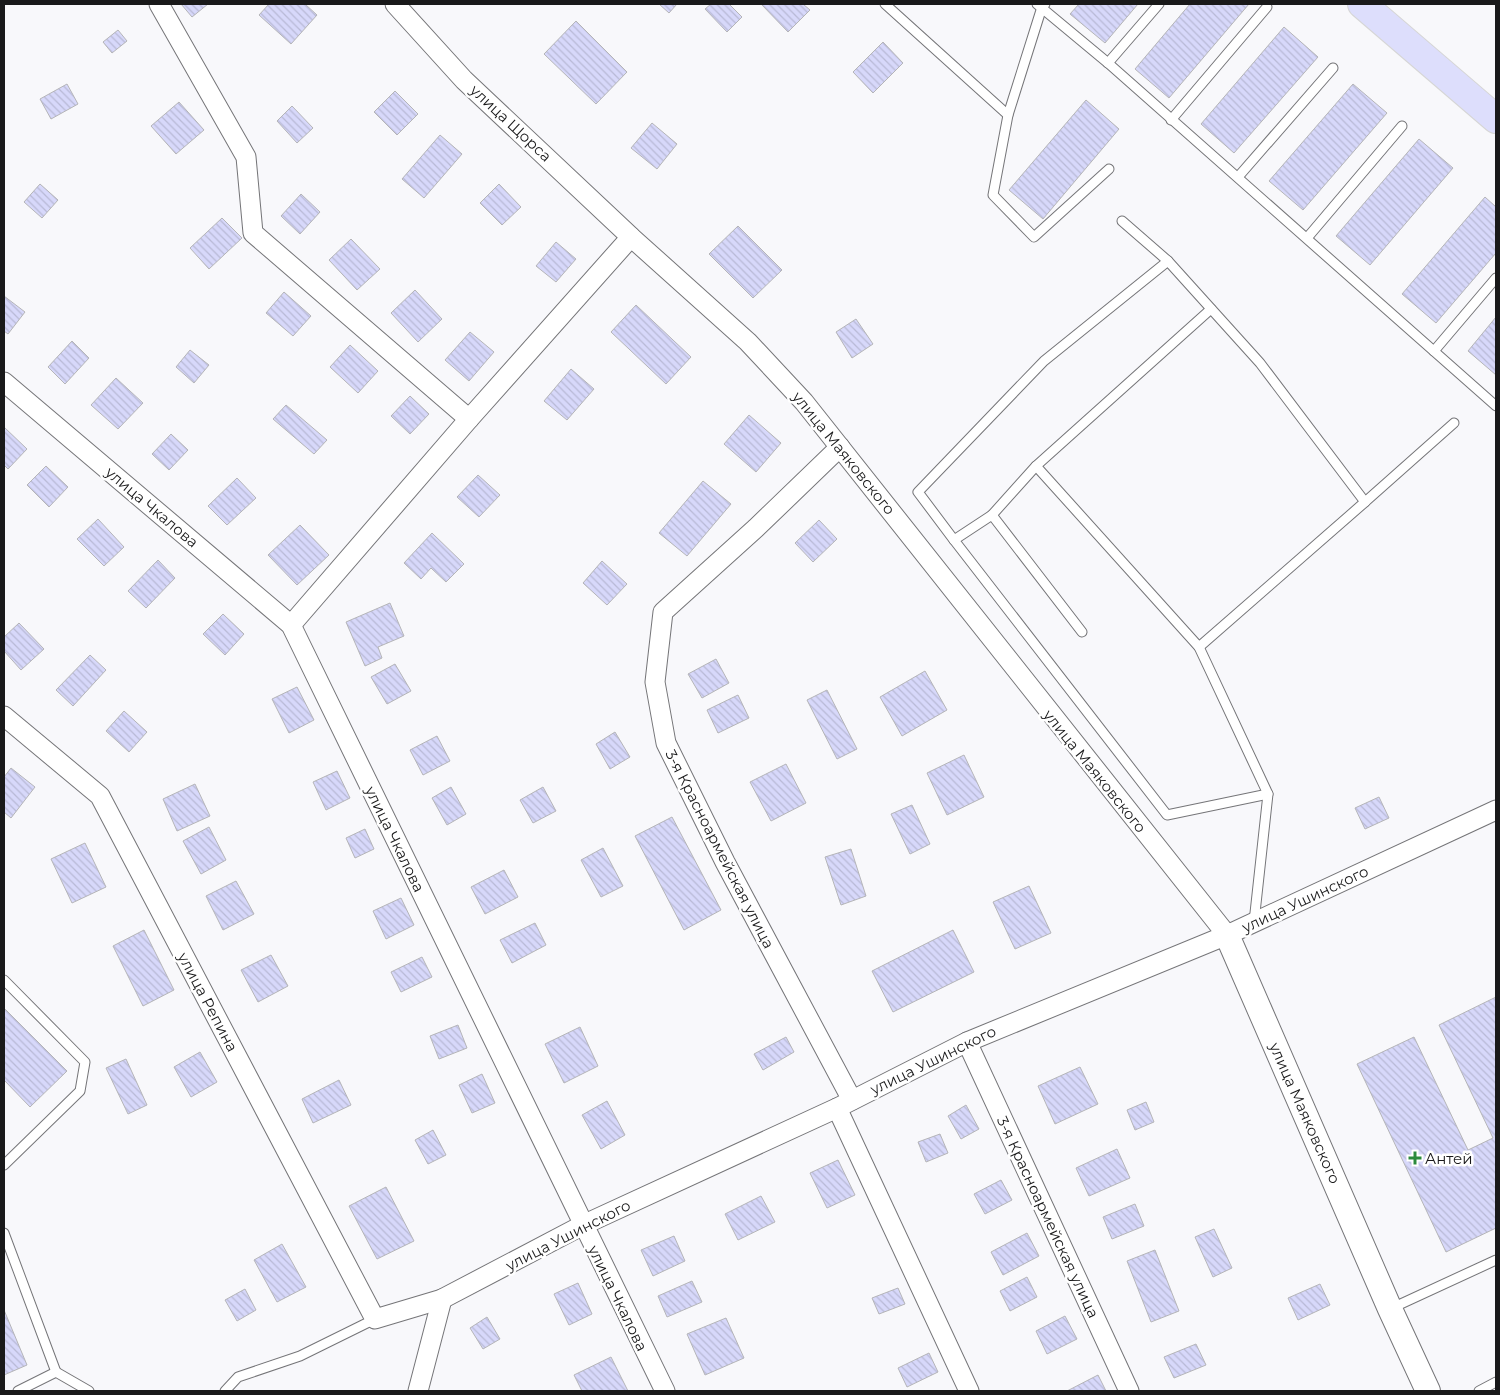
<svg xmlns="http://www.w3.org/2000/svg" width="1500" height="1395" viewBox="0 0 1500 1395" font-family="Montserrat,sans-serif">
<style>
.building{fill:url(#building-back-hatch);stroke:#b5b5b8}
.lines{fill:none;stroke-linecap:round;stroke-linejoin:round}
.service-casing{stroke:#757578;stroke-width:11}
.minor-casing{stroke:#757578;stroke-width:21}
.tertiary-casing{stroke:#757578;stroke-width:26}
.primary-casing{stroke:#d6d6d6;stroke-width:30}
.service{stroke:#fff;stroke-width:9}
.minor{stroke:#fff;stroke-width:19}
.tertiary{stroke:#fff;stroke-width:24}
.primary{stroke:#dddefc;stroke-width:28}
.poi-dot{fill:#2b8a3d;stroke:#fff;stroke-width:2}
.labels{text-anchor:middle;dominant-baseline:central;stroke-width:5;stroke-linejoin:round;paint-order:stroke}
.street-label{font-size:15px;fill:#19191a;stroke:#fff}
.poi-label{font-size:15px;fill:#19191a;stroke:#fff;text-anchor:start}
</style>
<defs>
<pattern id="building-back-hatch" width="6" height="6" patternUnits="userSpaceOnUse" patternTransform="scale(1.25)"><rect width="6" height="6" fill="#d7d8fa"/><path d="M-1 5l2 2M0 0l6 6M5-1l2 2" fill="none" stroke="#b8b9d6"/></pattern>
</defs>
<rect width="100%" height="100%" fill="#f8f8fb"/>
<g class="building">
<polygon points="181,4 208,4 192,17"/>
<polygon points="269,4 305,4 317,15 291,44 259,15"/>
<polygon points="659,4 677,4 669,13"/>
<polygon points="711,4 729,4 742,17 727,32 705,9"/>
<polygon points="761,4 803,4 810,10 788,32"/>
<polygon points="1079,4 1138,4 1105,43 1070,14"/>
<polygon points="1190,4 1249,4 1169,98 1135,69"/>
<polygon points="576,21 627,72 596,104 544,54"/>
<polygon points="1284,27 1318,57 1234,153 1201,124"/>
<polygon points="118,30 127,41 112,53 103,42"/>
<polygon points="883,42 903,63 873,93 853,72"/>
<polygon points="67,84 78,104 51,119 40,99"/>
<polygon points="1353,84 1387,113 1303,210 1269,181"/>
<polygon points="395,91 418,114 397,135 374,112"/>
<polygon points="1086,100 1119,129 1043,219 1009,190"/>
<polygon points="179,102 204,130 176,154 151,126"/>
<polygon points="292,106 313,128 297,143 277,121"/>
<polygon points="652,123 677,144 657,169 631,148"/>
<polygon points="440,135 462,154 424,198 402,179"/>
<polygon points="1419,139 1453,168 1370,265 1336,236"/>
<polygon points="40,184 58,200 42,218 24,202"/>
<polygon points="499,184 521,207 502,225 480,203"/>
<polygon points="301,194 320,212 300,234 281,216"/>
<polygon points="1485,197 1496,207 1496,253 1436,323 1402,294"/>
<polygon points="222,218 242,238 209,269 190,248"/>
<polygon points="738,226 782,270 753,298 709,254"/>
<polygon points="351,239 380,269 357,290 329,260"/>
<polygon points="556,242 576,259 556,282 536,266"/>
<polygon points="415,290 442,319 418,342 391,313"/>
<polygon points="284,292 311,316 293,336 266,313"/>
<polygon points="4,296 25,312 8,334 4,331"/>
<polygon points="636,305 691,357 666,384 611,332"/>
<polygon points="1496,317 1496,375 1468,351"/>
<polygon points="856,319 873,344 852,358 836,332"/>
<polygon points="470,332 494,352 469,381 445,360"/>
<polygon points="72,341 89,358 65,384 48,367"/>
<polygon points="350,345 378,371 358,393 330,367"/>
<polygon points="190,350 209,365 194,383 176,367"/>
<polygon points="571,369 594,389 567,420 544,401"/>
<polygon points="116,378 143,403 118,429 91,405"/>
<polygon points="410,396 429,414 410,434 391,416"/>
<polygon points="286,405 327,440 314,454 273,419"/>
<polygon points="749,415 781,443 756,472 724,444"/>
<polygon points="4,427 27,449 8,469 4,465"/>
<polygon points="171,434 188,450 169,470 152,454"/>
<polygon points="46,466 68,487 49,507 27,485"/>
<polygon points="478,475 500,495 479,517 457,497"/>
<polygon points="237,478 256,498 227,525 208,506"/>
<polygon points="703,481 731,504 687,556 659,533"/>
<polygon points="98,519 124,547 104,566 77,539"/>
<polygon points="819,520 837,539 813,562 795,543"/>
<polygon points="300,525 329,555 297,585 268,555"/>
<polygon points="432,533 464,564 446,582 431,568 421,579 404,563"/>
<polygon points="158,560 175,578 146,608 128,591"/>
<polygon points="602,561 627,584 607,605 583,583"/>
<polygon points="390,603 404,636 378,647 382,658 365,666 346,622"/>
<polygon points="223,614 244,634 225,655 203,634"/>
<polygon points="19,623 44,649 21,670 4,651 4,637"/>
<polygon points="90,655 106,670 73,706 56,690"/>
<polygon points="716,659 729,683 702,698 688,674"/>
<polygon points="395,664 411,691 387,704 371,677"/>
<polygon points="925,671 947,710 902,736 880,697"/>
<polygon points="297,687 314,720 289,733 272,699"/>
<polygon points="827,690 857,749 837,759 807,700"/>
<polygon points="738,695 749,718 718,733 707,710"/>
<polygon points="124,711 147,732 129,752 106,731"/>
<polygon points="615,732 630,757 610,769 596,744"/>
<polygon points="437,736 450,761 423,775 410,750"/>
<polygon points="964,755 984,797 947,815 927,773"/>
<polygon points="786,764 806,803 771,821 750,782"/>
<polygon points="11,768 35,787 11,818 4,812 4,777"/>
<polygon points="337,771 350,798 326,810 313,782"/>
<polygon points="195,784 210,816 177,831 163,799"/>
<polygon points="451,787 466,814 447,825 432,798"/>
<polygon points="543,787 556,811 533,823 520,800"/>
<polygon points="1379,797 1389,818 1365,829 1355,808"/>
<polygon points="912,805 930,844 910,854 891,814"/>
<polygon points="672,817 721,910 684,930 635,836"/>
<polygon points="209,827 226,860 201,874 183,841"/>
<polygon points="365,829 374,849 355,858 346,838"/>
<polygon points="85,843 106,887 72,903 51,859"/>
<polygon points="603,848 623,886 601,897 581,860"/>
<polygon points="851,849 866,896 841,905 825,857"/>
<polygon points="504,870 518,897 485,914 471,887"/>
<polygon points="236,881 254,914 223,930 206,896"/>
<polygon points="1029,886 1051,933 1015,949 993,902"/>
<polygon points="401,898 414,925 386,939 373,911"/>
<polygon points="535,923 546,945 512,963 500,940"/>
<polygon points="144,930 174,990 143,1006 113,946"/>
<polygon points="953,930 974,972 893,1012 872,971"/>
<polygon points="271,955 288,986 258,1002 241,970"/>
<polygon points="422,957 432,977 401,992 391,972"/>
<polygon points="1496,997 1496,1228 1446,1252 1357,1064 1414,1037 1468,1150 1493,1138 1439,1025"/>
<polygon points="4,1008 67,1071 30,1107 4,1080"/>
<polygon points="458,1025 467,1048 439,1059 430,1036"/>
<polygon points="580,1027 598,1066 564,1083 545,1044"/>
<polygon points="786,1037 794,1052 763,1070 754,1054"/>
<polygon points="200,1052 217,1082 191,1097 174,1067"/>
<polygon points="126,1059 147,1105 128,1114 106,1068"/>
<polygon points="1080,1067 1098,1104 1055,1124 1038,1086"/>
<polygon points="482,1074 495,1103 472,1113 459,1085"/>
<polygon points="339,1080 351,1105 313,1123 302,1099"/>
<polygon points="607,1101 625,1135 601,1149 582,1115"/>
<polygon points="1146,1102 1154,1122 1135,1130 1127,1110"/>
<polygon points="966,1105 979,1129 961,1139 948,1116"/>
<polygon points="433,1130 446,1155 428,1164 415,1140"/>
<polygon points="940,1134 948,1153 926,1162 918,1142"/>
<polygon points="1117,1149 1130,1178 1089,1196 1076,1168"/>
<polygon points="838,1160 855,1195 827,1208 810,1173"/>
<polygon points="1001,1180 1012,1200 985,1214 974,1194"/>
<polygon points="386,1187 414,1241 377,1259 349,1206"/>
<polygon points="761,1196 775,1222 738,1240 725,1214"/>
<polygon points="1135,1204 1144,1226 1112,1239 1103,1217"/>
<polygon points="1214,1229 1232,1268 1213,1277 1195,1237"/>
<polygon points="1027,1233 1039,1256 1003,1275 991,1252"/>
<polygon points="674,1236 685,1261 653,1276 641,1250"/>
<polygon points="282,1244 306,1287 277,1302 254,1260"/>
<polygon points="1155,1250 1179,1311 1151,1322 1127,1261"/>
<polygon points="1027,1277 1037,1297 1010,1311 1000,1291"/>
<polygon points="692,1281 702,1302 667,1317 658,1296"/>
<polygon points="578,1283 592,1314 569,1325 554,1294"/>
<polygon points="1320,1284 1330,1305 1298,1320 1288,1298"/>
<polygon points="898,1288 905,1304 879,1314 872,1298"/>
<polygon points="245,1289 256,1310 237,1321 225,1300"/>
<polygon points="4,1310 27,1365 4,1375"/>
<polygon points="1065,1316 1077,1339 1047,1354 1036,1331"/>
<polygon points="487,1317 500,1339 483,1349 470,1328"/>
<polygon points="726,1318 744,1358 705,1375 687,1334"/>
<polygon points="1196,1344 1206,1365 1174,1378 1164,1357"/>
<polygon points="929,1353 938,1372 907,1387 898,1368"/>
<polygon points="611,1357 628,1391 582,1391 574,1375"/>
<polygon points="1098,1375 1106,1391 1067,1391"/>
</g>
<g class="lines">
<defs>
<g id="service">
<polyline points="885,4 1008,115"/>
<polyline points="1037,4 1108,63 1496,406"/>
<polyline points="1045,4 1042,7 1008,115 993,195 1034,237 1109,169"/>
<polyline points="1108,63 1159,4"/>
<polyline points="1171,120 1267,7"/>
<polyline points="1238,177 1333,68"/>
<polyline points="1122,221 1168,261"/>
<polyline points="1307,238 1402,126"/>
<polyline points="1434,351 1496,278"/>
<polyline points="1036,466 1211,309"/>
<polyline points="1365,502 1454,423"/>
<polyline points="992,515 954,540 1167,815 1268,794"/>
<polyline points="954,540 918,492 1044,361 1168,261 1260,363 1365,502 1199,647"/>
<polyline points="1082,632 992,515 1036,466 1199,647 1268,794 1254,922"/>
<polyline points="4,980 85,1062 80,1091 4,1165"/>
<polyline points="4,1233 56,1372"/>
<polyline points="1392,1308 1496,1260"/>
<polyline points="18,1391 56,1372 89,1391"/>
<polyline points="225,1391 238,1377 300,1356 375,1319"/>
<polyline points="1479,1391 1496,1382"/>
</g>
<g id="minor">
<polyline points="159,4 246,157 253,233 469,419"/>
<polyline points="395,4 464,80 631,237 748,342 804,402 1227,935"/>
<polyline points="4,382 291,625 665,1391"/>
<polyline points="840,447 756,528 663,612 655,682 666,743 725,862 852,1100"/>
<polyline points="291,625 469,419 631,237"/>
<polyline points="4,716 100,796 375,1319 442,1299 583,1225 837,1108 967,1042 1227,935 1496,810"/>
<polyline points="967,1042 1129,1391"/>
<polyline points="837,1108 969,1391"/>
<polyline points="418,1391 442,1299"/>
</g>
<polyline id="tertiary" points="1227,935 1390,1309 1428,1391"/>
<polyline id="primary" points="1362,4 1496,119"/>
</defs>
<use href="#service" class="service-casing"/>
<use href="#minor" class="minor-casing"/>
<use href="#tertiary" class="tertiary-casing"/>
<use href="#primary" class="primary-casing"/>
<use href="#service" class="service"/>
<use href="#minor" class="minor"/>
<use href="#tertiary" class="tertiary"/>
<use href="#primary" class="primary"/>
</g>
<path class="poi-dot" d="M1412.5 1150.5h5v5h5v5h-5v5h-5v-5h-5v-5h5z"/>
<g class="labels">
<g class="street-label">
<text transform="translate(511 123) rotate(43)">улица Щорса</text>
<text transform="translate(844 453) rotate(51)">улица Маяковского</text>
<text transform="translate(152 507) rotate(40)">улица Чкалова</text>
<text transform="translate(1095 771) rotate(51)">улица Маяковского</text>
<text transform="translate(395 839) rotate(64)">улица Чкалова</text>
<text transform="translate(720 849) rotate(63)">3-я Красноармейская улица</text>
<text transform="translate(1305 899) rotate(-25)">улица Ушинского</text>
<text transform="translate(208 1002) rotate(62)">улица Репина</text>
<text transform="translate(933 1060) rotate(-26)">улица Ушинского</text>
<text transform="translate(1305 1113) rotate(66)">улица Маяковского</text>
<text transform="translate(1048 1217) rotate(65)">3-я Красноармейская улица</text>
<text transform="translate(568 1235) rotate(-27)">улица Ушинского</text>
<text transform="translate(618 1298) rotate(64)">улица Чкалова</text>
</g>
<g class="poi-label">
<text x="1425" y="1158">Антей</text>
</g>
</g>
<rect width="1500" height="1395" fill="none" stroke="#19191a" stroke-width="10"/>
</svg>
